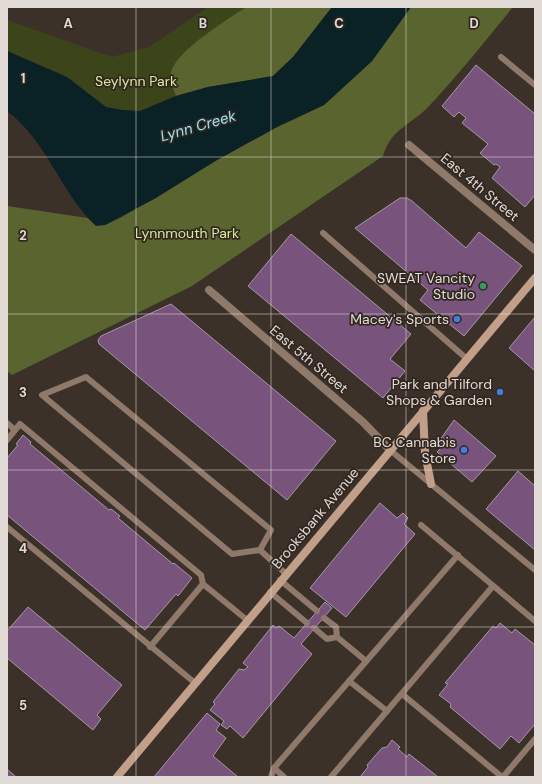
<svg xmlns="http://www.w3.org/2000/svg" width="542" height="784" viewBox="0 0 542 784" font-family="'DM Sans',sans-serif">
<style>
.green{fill:#3c451a}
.forest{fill:#59642f}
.water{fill:#0a2126}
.building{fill:#78547d;stroke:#a399a5}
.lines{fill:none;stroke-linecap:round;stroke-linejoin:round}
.lane{stroke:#8e796a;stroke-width:6}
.street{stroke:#8e796a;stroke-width:8}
.secondary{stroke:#c19f88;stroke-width:8}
.grid{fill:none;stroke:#e1dad5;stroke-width:1;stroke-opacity:0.55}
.leisure-dot{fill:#2e9e5b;stroke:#312720;stroke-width:1.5}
.shop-dot{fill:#3f7fe0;stroke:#312720;stroke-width:1.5}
.labels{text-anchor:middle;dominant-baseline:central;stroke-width:3.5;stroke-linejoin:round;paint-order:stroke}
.park-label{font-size:14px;fill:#d9ec9a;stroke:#312720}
.street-label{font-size:14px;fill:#e1dad5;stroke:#312720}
.poi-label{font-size:14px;fill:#e1dad5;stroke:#312720;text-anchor:end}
.water-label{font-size:15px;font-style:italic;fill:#93e4fb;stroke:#312720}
.grid-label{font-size:13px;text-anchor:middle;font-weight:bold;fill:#e1dad5;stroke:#312720;stroke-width:3.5;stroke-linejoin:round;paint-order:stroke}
</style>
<rect width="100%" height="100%" fill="#3b3129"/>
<path class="green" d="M208 7H246C226 21 169 55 171 81 171 86 175 92 176 96L140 111 122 110 106 107 67 77 7 51V20L112 57 149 47Z"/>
<g class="forest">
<path d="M246 7H332L293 57 273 76 208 87 176 96C173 88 169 80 171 72 177 50 227 20 246 7Z"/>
<path d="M411 7H513C486 40 459 74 430 105 412 125 392 127 383 156L192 286 12 375 7 371V206L88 218 96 225H105L122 217 217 160 277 127 324 105 372 61Z"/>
</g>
<path class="water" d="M332 7H411L372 61 324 105 277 127 217 160 156 198 105 225 96 226C60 192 47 141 7 111V51L67 77 106 107 122 110 140 111 176 96 208 87 273 76 293 57Z"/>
<g class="building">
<polygon points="476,65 535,114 535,195 525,207 492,178 500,167 496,164 494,165 480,153 488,144 462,123 466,118 459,112 454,117 442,106"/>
<polygon points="400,198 407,198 412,201 466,248 479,232 522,266 464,336 420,300 428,290 355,228"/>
<polygon points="291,234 411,334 390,359 405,371 383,398 248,286"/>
<polygon points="171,304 336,441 287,500 99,344 98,340 101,336"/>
<polygon points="535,317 535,371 509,348"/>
<polygon points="454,420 496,456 472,482 437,452 441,448 437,444"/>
<polygon points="23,435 31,442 30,444 109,510 111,509 120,516 118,518 173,564 174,563 192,578 178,596 176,594 145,630 7,515 7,458 18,445 16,444"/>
<polygon points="518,471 535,486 535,550 486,509"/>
<polygon points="380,503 397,518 403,513 408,518 404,524 415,534 346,617 310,588"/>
<polygon points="325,602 332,608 301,644 312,654 243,738 230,726 227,729 221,725 224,721 210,710 215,704 213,702 239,669 244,670 248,667 243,663 273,625 276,628 279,626 294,638"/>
<polygon points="28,607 122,685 97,715 101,719 93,730 7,658 7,631"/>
<polygon points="500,623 512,633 515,629 535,645 535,724 519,743 511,736 500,749 450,707 451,704 439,695 448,684 445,683 493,626 496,628"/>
<polygon points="207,713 220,724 216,730 226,738 213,756 238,777 154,777"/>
<polygon points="392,740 400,747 398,749 407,757 409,754 438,777 360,777 368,767 367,765 382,748 387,747"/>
<polygon points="7,769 16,777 7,777"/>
</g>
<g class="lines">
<g class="lane">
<polyline points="501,57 535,85"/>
<polyline points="323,233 467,359"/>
<polyline points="7,423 15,430"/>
<polyline points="7,440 20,424 201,575 203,584 247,620"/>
<polyline points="390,450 535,570"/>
<polyline points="421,525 535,621"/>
<polyline points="7,527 195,683"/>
<polyline points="260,550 232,554 42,395 86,377 271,530 260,550 286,574"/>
<polyline points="280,580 317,611"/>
<polyline points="270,592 307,623"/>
<polyline points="324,618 336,627 337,637 366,661"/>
<polyline points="314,628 327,639 337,637"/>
<polyline points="150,647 203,584"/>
<polyline points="349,681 387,711"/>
<polyline points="402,694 502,777"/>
<polyline points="274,768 284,777"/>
<polyline points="271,777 274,768 458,555"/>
<polyline points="331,777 493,586"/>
<polyline points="503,777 535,739"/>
</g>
<g class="street">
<polyline points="409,145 535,250"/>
<polyline points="209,290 363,422 390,450"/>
</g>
<g class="secondary">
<polyline points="423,411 425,453 431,484"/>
<polyline points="117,777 535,278"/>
</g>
</g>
<path class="grid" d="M136 7V777M271 7V777M406 7V777M7 157H535M7 314H535M7 470H535M7 627H535"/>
<circle class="leisure-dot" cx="483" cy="286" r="4"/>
<g class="shop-dot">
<circle cx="457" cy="319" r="4"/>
<circle cx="500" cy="392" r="4"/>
<circle cx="464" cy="450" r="4"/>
</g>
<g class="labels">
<g class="park-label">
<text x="136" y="81">Seylynn Park</text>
<text x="187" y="233">Lynnmouth Park</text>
</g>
<g class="street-label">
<text transform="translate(480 187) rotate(40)">East 4th Street</text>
<text transform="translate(309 359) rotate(40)">East 5th Street</text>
<text transform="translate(315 518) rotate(-50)">Brooksbank Avenue</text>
</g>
<g class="poi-label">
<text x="475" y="278">SWEAT Vancity<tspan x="475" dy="16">Studio</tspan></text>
<text x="449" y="319">Macey's Sports</text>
<text x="492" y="384">Park and Tilford<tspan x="492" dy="16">Shops &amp; Garden</tspan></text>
<text x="456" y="442">BC Cannabis<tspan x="456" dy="16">Store</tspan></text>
</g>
<g class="water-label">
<text transform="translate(198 126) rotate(-16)">Lynn Creek</text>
</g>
</g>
<g class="grid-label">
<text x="68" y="28">A</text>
<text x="203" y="28">B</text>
<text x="339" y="28">C</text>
<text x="474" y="28">D</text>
<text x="23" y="83">1</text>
<text x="23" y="240">2</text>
<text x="23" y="397">3</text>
<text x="23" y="553">4</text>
<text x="23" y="710">5</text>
</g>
<rect width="542" height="784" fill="none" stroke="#e1dad5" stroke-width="16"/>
</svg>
